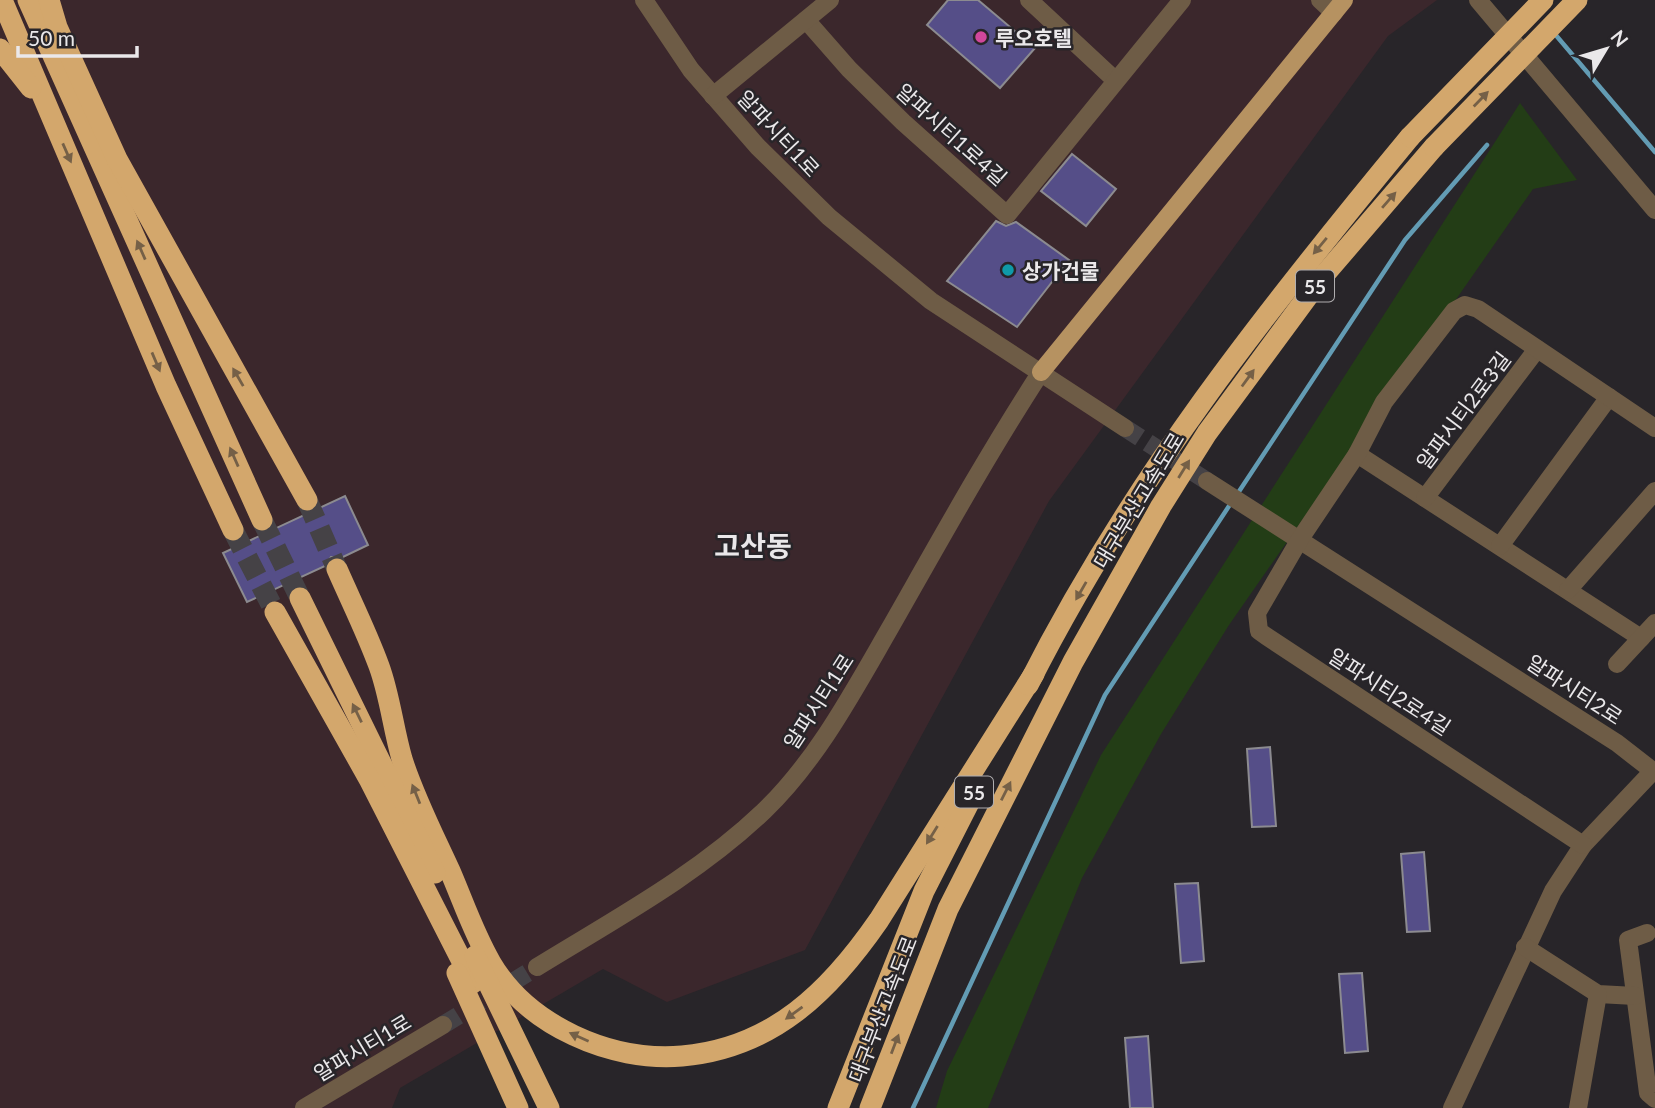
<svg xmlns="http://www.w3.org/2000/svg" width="1655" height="1108" viewBox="0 0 1655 1108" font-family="Lato,'Noto Sans KR',sans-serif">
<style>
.industrial{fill:#3b272c}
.green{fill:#233d16}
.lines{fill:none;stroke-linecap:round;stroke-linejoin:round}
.stream{stroke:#639cb4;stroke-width:4.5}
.building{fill:#554e88;stroke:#8c8b90;stroke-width:2}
.minor-tunnel{stroke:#454246;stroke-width:18;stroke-dasharray:18 9;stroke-linecap:butt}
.highway-tunnel{stroke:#454246;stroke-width:21;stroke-dasharray:21 10;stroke-linecap:butt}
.minor{stroke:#6e5c46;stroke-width:18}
.major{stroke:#b69261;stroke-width:18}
.highway{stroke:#d3a76c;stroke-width:21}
.highway-bridge{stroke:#d3a76c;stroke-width:21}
.oneway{fill:#756047}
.hotel-dot{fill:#d1479c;stroke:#282529;stroke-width:2.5}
.culture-dot{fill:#0f9aa8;stroke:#282529;stroke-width:2.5}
.labels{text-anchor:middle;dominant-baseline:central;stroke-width:5;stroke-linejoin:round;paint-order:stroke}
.shield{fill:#282529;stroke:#b0aeb0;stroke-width:2}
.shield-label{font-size:19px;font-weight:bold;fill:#eae8ea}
.poi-label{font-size:21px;font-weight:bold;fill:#eae8ea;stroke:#282529;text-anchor:start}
.street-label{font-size:21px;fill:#eae8ea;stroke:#282529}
.district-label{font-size:28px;font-weight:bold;fill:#eae8ea;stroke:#282529}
</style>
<rect width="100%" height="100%" fill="#282529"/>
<polygon class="industrial" points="0,0 1437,0 1388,36 1049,501 805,950 667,1002 603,969 400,1088 392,1108 0,1108"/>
<polygon class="green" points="1520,103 1577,180 1533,189 1229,625 1161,734 1082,878 988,1108 936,1108 947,1071 1101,755"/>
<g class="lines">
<g class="stream">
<polyline points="1554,33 1655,152"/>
<polyline points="1236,496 1405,240 1487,145"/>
<polyline points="913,1108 1105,695 1231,503"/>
</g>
</g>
<g class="building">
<polygon points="948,0 978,0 1035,48 1000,88 927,25"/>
<polygon points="1072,154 1116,189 1086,226 1041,191"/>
<polygon points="996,221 1006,226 1016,222 1069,260 1017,327 947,281"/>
<polygon points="345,496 368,545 343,557 331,557 325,566 247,602 223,553"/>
<polygon points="1270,747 1276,826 1252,827 1247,749"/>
<polygon points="1424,852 1430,931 1407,932 1401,854"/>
<polygon points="1198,883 1204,961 1181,963 1175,884"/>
<polygon points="1362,973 1368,1051 1345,1053 1339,974"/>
<polygon points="1148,1036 1153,1108 1130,1108 1125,1038"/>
</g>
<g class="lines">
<g class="minor-tunnel">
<polyline points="1125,428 1207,481"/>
<polyline points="443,1025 537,967"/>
</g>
<g class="highway-tunnel">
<polyline points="307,500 337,569"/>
<polyline points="262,520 300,598"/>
<polyline points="233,530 275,612"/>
</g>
<g class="minor">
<polyline points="644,0 691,70 758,147 829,217 931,301 1125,428"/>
<polyline points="1029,0 1115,80"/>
<polyline points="1320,0 1334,13"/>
<polyline points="1478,0 1655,210"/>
<polyline points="806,20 849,69 903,122 1007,215 1182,0"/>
<polyline points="713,96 830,0"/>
<polyline points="1357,454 1641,638"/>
<polyline points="1207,481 1617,743 1653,771 1583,845 1553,891 1452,1108"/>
<polyline points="1425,498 1537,349"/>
<polyline points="1500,546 1609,397"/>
<polyline points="1568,590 1655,491"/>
<polyline points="1617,664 1655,623"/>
<polyline points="1583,845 1266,636 1259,631 1257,613 1300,539 1357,454 1384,402 1454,311 1465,305 1478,309 1655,428"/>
<polyline points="1647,933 1628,940 1648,1093 1655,1099"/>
<polyline points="1525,947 1598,994 1635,996"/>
<path d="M537 967C615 919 697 875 764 811 817 760 853 692 890 628 939 542 987 455 1041 372"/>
<polyline points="304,1108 443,1025"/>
<polyline points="1578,1108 1598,994"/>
</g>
<polyline class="major" points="1041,372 1344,0"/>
<g class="highway">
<polyline points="2,0 166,386 233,530"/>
<polyline points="28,0 262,520"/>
<polyline points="49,0 57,27 117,159 307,500"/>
<polyline points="0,49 31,88"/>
<path d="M337 569C351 601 367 633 379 666 390 696 393 728 402 759 414 797 433 834 450 871 463 901 474 934 491 963 528 1026 611 1062 682 1056 773 1048 830 991 879 920L1034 674"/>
<polyline points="300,598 435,873"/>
<polyline points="275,612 369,779 473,983"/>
<path d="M1028 685C1131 481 1266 311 1410 137"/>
<polyline points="475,956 549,1108"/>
<polyline points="457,973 518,1108"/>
<polyline points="838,1108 924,891 976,789"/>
<polyline points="870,1108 948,909 1073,662 1161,506 1207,433 1319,281 1434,147"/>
</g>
<g class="highway-bridge">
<polyline points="1410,137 1543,0"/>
<polyline points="1434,147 1577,0"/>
</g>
</g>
<defs><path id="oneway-solid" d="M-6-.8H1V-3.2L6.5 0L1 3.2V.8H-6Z" transform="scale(1.75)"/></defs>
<g class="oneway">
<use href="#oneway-solid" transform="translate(1481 99) rotate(-46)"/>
<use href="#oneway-solid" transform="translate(67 153) rotate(66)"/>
<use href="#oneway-solid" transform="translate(1389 200) rotate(-49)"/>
<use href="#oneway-solid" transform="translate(1320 246) rotate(130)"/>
<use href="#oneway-solid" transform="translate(141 250) rotate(-114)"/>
<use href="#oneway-solid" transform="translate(156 362) rotate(67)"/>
<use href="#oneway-solid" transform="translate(238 377) rotate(-120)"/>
<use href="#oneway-solid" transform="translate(1248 378) rotate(-54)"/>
<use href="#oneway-solid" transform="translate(234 457) rotate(-114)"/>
<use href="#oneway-solid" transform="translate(1184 469) rotate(-58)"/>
<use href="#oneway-solid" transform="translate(1081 591) rotate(120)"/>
<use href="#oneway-solid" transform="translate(357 713) rotate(-116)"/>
<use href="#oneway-solid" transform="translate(1006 791) rotate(-63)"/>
<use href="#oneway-solid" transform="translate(416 794) rotate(-112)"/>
<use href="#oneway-solid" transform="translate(932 835) rotate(122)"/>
<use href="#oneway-solid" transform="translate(794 1013) rotate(144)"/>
<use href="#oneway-solid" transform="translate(579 1037) rotate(-156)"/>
<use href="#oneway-solid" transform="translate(895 1044) rotate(-69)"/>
</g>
<circle class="hotel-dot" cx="981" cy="37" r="7"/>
<circle class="culture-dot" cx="1008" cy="270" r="7"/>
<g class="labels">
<g class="shield">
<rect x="1296" y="270.5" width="38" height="31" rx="5"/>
<rect x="955" y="776.5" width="38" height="31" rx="5"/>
</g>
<g class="shield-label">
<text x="1315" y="286">55</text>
<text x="974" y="792">55</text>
</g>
<g class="poi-label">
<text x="995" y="37">루오호텔</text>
<text x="1022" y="270">상가건물</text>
</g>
<g class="street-label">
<text transform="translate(779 133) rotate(47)">알파시티1로</text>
<text transform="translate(952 134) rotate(42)">알파시티1로4길</text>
<text transform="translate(1463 410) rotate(-53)">알파시티2로3길</text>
<text transform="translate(1138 500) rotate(-59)">대구부산고속도로</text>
<text transform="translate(1575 689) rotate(33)">알파시티2로</text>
<text transform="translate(1390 691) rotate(33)">알파시티2로4길</text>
<text transform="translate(818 701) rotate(-57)">알파시티1로</text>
<text transform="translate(882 1009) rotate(-69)">대구부산고속도로</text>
<text transform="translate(362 1047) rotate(-31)">알파시티1로</text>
</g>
<g class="district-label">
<text x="753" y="545">고산동</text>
</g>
</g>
<g transform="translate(1606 49) rotate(52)" stroke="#282529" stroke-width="5" paint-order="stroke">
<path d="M0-5L12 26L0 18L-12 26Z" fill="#eae8ea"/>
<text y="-10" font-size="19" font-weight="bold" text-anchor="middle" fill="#eae8ea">N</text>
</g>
<path d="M18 46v10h119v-10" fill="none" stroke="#eae8ea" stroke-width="3.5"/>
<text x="28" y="46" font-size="21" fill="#eae8ea" stroke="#282529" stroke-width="5" paint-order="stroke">50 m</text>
</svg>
